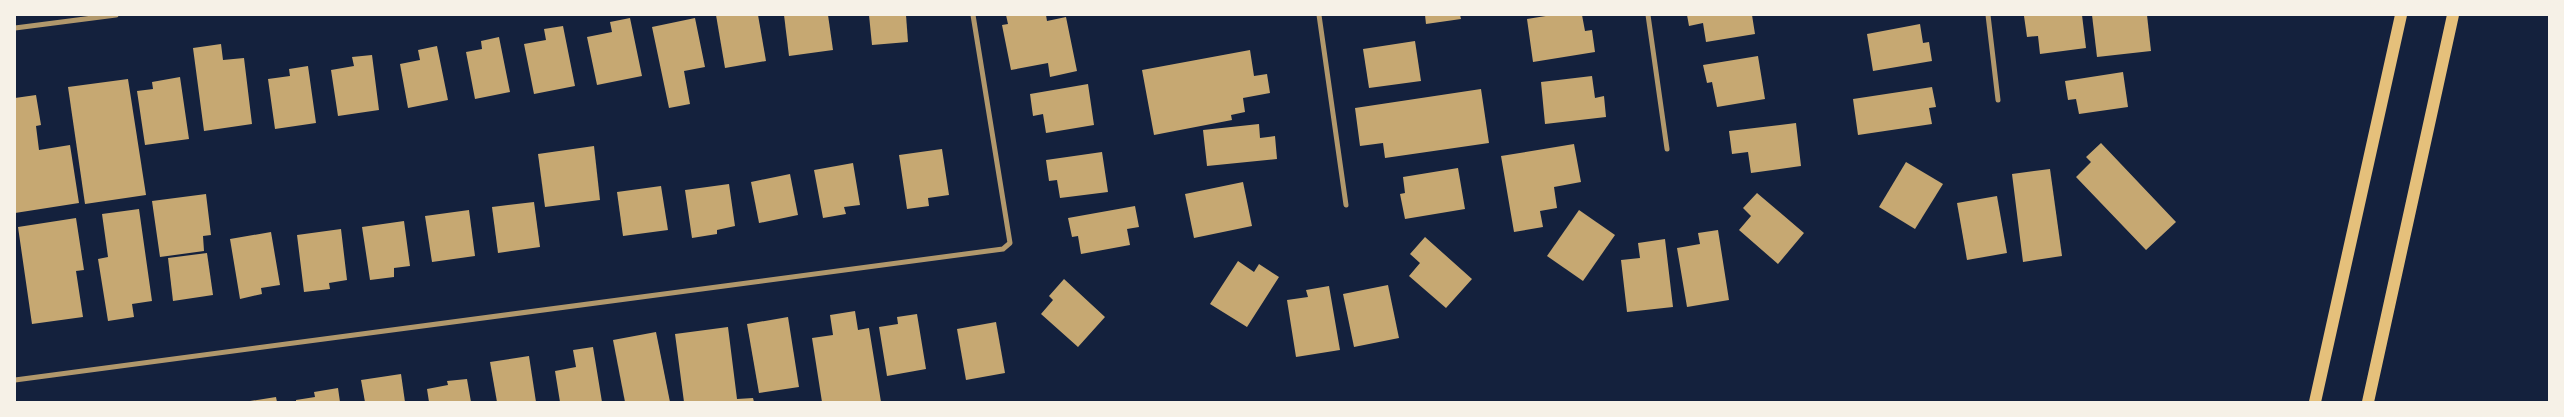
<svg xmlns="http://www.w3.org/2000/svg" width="2564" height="417" viewBox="0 0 2564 417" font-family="Helvetica,sans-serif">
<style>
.building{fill:#c6a872}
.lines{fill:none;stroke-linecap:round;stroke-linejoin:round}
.minor{stroke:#b1986c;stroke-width:5}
.primary{stroke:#e5c07b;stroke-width:12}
</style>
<rect width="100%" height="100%" fill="#14213d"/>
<g class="building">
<polygon points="716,15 758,15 766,61 725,68"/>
<polygon points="784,15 828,15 833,50 789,56"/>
<polygon points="869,15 906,15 908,42 872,45"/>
<polygon points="1006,15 1046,15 1047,21 1066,17 1077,71 1050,77 1048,63 1011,70 1002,25 1008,24"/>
<polygon points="1425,15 1460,15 1461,19 1426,24"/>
<polygon points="1552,15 1582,15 1585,31 1592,30 1595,52 1533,62 1527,19"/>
<polygon points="1687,15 1752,15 1755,34 1706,42 1703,23 1689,26"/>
<polygon points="2032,15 2082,15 2086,48 2040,54 2038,36 2027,37 2024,16"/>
<polygon points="2092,15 2147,15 2151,51 2097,57"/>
<polygon points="630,18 642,76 597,85 587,37 612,32 610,22"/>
<polygon points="695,18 705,67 684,71 690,104 669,108 652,27"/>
<polygon points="1920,24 1923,43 1929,42 1932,61 1873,71 1867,34"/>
<polygon points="563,26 575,86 534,94 524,44 546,40 544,29"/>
<polygon points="499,37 510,92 475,99 466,52 482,49 481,41"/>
<polygon points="1415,41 1421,81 1369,88 1363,49"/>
<polygon points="221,44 223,60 244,58 252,124 204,131 193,48"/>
<polygon points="437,46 448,100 408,108 400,64 420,60 418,50"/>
<polygon points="1250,50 1254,76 1267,74 1270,93 1243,98 1245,112 1231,115 1232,120 1154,135 1142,70"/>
<polygon points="372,55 379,110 338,116 331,70 354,66 352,57"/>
<polygon points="1758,56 1765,99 1717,107 1712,82 1707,83 1703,65"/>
<polygon points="308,66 316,123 275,129 268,79 290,76 289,69"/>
<polygon points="2123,72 2128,107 2079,114 2076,99 2068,100 2065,81"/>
<polygon points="1592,76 1595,98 1604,96 1606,117 1545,124 1541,82"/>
<polygon points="180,77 189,139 145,145 137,91 153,89 152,82"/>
<polygon points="128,79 146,195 85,204 68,87"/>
<polygon points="1088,84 1094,125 1046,133 1043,114 1033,116 1030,94"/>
<polygon points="1932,87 1936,107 1929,108 1932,124 1858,135 1853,99"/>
<polygon points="1481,89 1489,143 1385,158 1383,143 1360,146 1355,108"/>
<polygon points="36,95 41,125 36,126 39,150 70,145 79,203 15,213 15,98"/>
<polygon points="1796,123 1801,166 1751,173 1748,152 1732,154 1729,131"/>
<polygon points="1259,124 1260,138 1275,136 1277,159 1207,166 1203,130"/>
<polygon points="2101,143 2176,222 2146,250 2076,177 2091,162 2086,157"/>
<polygon points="1574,144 1581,182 1554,187 1557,208 1540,211 1543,227 1514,232 1501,156"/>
<polygon points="594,146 600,200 545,207 538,154"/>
<polygon points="942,149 949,195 928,198 929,206 907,209 899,155"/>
<polygon points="1102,152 1108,192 1060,198 1057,180 1049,181 1046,160"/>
<polygon points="1906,162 1943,184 1915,229 1879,207"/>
<polygon points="853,163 860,205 844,207 846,214 823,218 814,170"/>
<polygon points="1458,168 1465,209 1405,219 1400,194 1405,193 1403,177"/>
<polygon points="2050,169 2062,256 2023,262 2012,174"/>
<polygon points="790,174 798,215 759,223 751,182"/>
<polygon points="1243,182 1252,226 1194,238 1185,194"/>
<polygon points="729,184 735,226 717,230 717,234 692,238 685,190"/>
<polygon points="661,186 668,230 623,236 617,192"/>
<polygon points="1757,193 1804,233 1778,264 1739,230 1751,216 1743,208"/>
<polygon points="206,194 211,235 203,236 204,251 160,257 152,201"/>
<polygon points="1997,196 2007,253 1967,260 1957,203"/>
<polygon points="534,202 540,247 498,253 492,207"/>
<polygon points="1135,206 1139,227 1127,229 1130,245 1081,254 1078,236 1072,237 1068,218"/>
<polygon points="139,209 152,301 132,304 134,317 108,321 98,259 108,257 102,214"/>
<polygon points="469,210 475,256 432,262 425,216"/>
<polygon points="1579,210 1615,235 1583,281 1547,256"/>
<polygon points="76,218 84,270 76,271 83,317 32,324 18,227"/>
<polygon points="404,221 410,266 394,268 394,277 370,280 362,227"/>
<polygon points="341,229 347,280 329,283 330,289 304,292 297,235"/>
<polygon points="1718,230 1729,300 1687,307 1677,248 1700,244 1698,233"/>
<polygon points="271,232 280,285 261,288 262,294 240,299 230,239"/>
<polygon points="1425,237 1472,279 1446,308 1409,276 1420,263 1410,254"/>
<polygon points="1665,239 1673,307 1627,312 1621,260 1640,258 1638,243"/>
<polygon points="207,253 213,295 173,301 168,258"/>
<polygon points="1238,261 1254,272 1259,264 1279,277 1247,327 1210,304"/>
<polygon points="1064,279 1105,317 1078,347 1041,314 1053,300 1049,296"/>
<polygon points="1388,285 1399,338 1354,347 1343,294"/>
<polygon points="1329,286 1340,350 1296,357 1287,300 1308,297 1306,290"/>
<polygon points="855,311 858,330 869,328 881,402 822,402 812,338 833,335 830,315"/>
<polygon points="917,314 926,369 887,376 879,327 898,324 897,317"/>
<polygon points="788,317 799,387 759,393 747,324"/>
<polygon points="996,322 1005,373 966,380 957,329"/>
<polygon points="728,327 737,399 753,398 754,402 684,402 675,334"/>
<polygon points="656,332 670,402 625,402 613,340"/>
<polygon points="593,347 602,402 560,402 555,371 576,367 573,350"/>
<polygon points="529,356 536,402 497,402 490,362"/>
<polygon points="401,374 405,402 365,402 361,380"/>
<polygon points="467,379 471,402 429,402 427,389 448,385 447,381"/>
<polygon points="338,388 340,402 296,402 296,400 315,397 314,392"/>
<polygon points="276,397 277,402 250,402 250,401"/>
</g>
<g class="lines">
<g class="minor">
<polyline points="1319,15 1346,205"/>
<polyline points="1648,15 1667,149"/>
<polyline points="1988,15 1998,100"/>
<polyline points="15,28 116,15"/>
<polyline points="15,380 1003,249 1010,243 973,15"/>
</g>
<g class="primary">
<polyline points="2315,402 2401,15"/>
<polyline points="2368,402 2453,15"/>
</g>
</g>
<rect width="2564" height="417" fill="none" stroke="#f6f1e7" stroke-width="32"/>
</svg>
